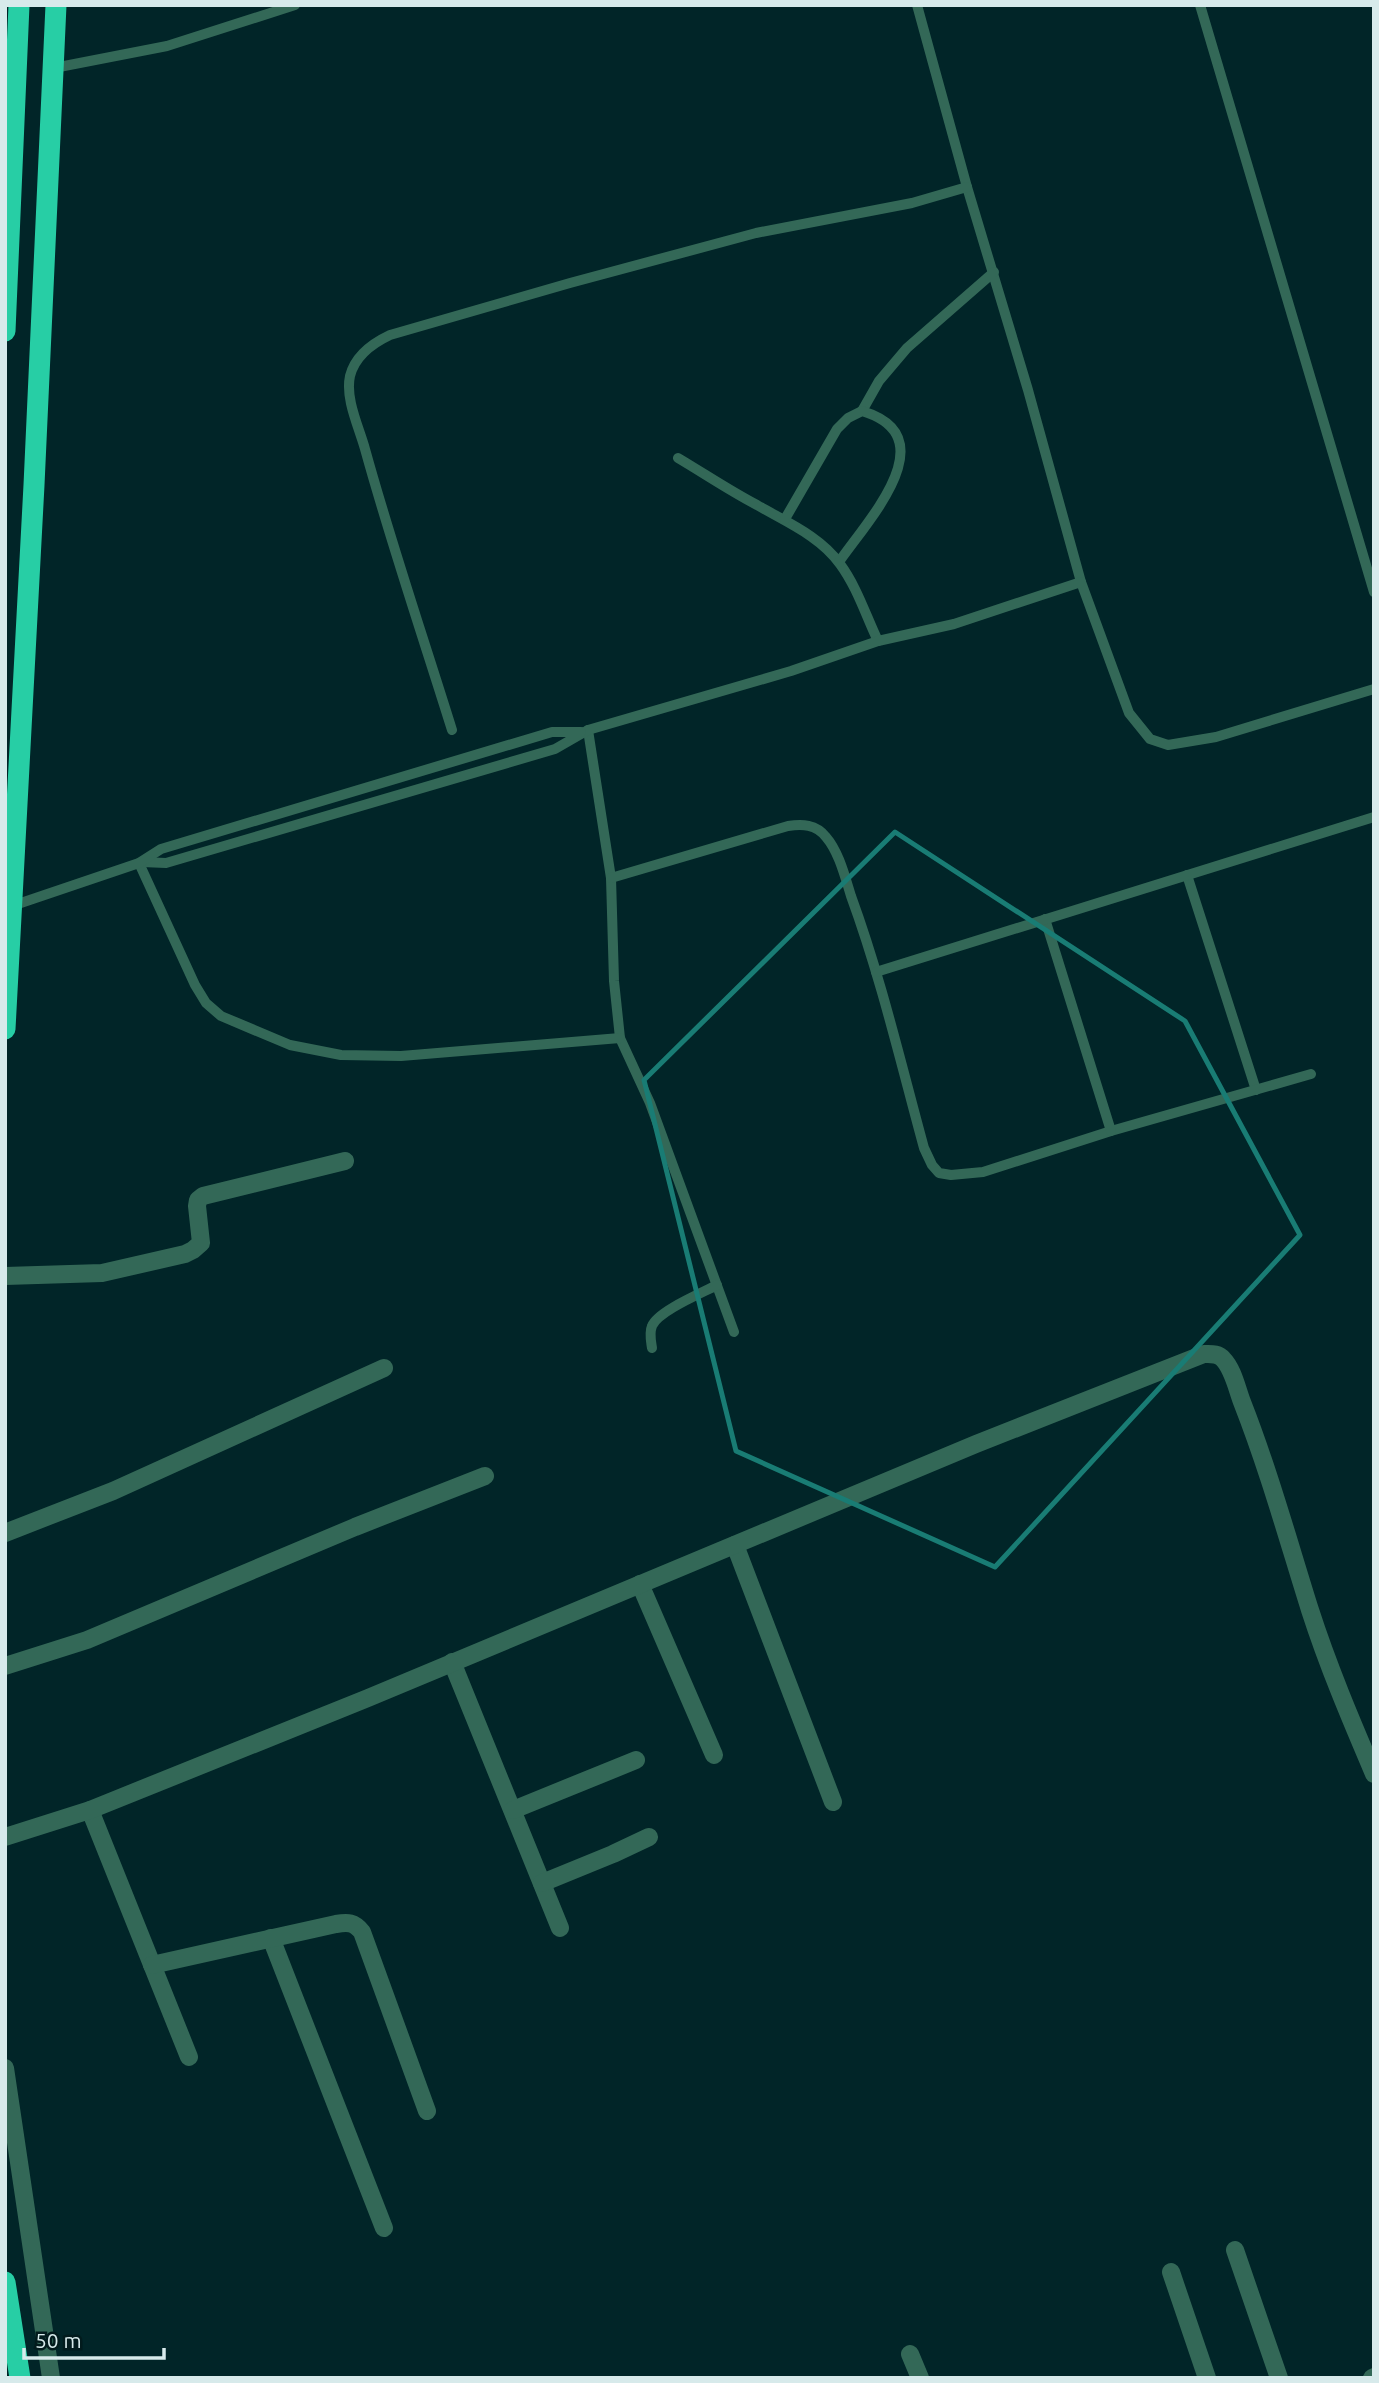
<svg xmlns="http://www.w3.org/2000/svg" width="1379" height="2383" viewBox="0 0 1379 2383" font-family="Ubuntu,sans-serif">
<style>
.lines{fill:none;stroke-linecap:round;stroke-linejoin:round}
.lane{stroke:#336857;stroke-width:10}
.street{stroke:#336857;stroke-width:18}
.highway{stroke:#27cea5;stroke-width:21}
.marked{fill:none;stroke:#197c74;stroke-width:5;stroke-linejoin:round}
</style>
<rect width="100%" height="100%" fill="#012528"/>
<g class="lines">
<g class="lane">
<polyline points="917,5 967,187 1028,390 1081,582 1129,713 1150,739 1168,745 1216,737 1374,689"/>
<polyline points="1200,5 1374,592"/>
<polyline points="54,68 167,46 295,5"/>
<polyline points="862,411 879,381 907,348 994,272"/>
<path d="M678 458C705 474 730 491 757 505 786 522 820 536 840 564 857 587 866 616 878 641"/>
<path d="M785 519 837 429 848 418 862 411C948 437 867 521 839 562"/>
<path d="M452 730C423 637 391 543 365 449 359 427 345 399 350 376 355 356 373 343 390 335L570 283 756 233 912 203 967 187"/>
<polyline points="588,730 611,878 614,981 620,1038 650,1103 734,1332"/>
<polyline points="142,862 166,863 555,749 588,730 791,671 878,641 954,624 1081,582"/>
<polyline points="139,863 195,985 206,1003 221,1016 290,1045 341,1055 401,1056 620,1038"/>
<polyline points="1187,875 1256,1090"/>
<path d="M611 878 788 826C802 824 816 824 826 837 839 852 845 877 851 896 881 978 901 1064 924 1148L932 1165 939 1173 951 1175 983 1172 1111 1131 1311 1074"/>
<polyline points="12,906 139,863 161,849 552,732 581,732"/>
<polyline points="1045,919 1111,1131"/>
<polyline points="876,972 1374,817"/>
<path d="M652 1348C651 1341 649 1333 652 1326 658 1311 702 1293 717 1285"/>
</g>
<g class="street">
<polyline points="5,1276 102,1273 185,1254 193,1250 201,1243 197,1206 198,1200 203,1196 345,1161"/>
<polyline points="5,1533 113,1491 384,1368"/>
<polyline points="735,1545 833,1802"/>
<polyline points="640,1584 714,1755"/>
<polyline points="452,1662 560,1928"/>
<polyline points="5,1666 87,1640 355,1527 485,1476"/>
<polyline points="90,1810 189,2057"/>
<polyline points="513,1810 636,1760"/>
<path d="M5 1837 90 1810 368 1698 976 1444 1204 1354C1211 1354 1218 1353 1223 1359 1233 1369 1237 1389 1242 1402 1269 1471 1288 1540 1310 1610 1328 1666 1351 1720 1374 1774"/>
<polyline points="542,1883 613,1854 649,1837"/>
<polyline points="271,1938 384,2228"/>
<path d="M152 1965 336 1924C348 1922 354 1922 362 1932L427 2111"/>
<polyline points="5,2068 51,2378"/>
<polyline points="1235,2250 1279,2378"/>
<polyline points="1171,2272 1207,2378"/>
<polyline points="910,2354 920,2378"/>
<polyline points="1372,2378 1374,2377"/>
</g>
<g class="highway">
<polyline points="5,331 19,5"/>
<polyline points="5,1029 34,485 56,5"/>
<polyline points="5,2282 20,2378"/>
</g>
</g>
<path class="marked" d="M895 832 1185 1021 1300 1235 995 1567 736 1451 644 1080Z"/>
<rect width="1379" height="2383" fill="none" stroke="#d7eaeb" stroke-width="14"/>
<path d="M24 2348v10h140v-10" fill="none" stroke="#d7eaeb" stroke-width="3.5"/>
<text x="35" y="2348" font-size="21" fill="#d7eaeb" stroke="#021b1d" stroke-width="5" paint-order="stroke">50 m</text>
</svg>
